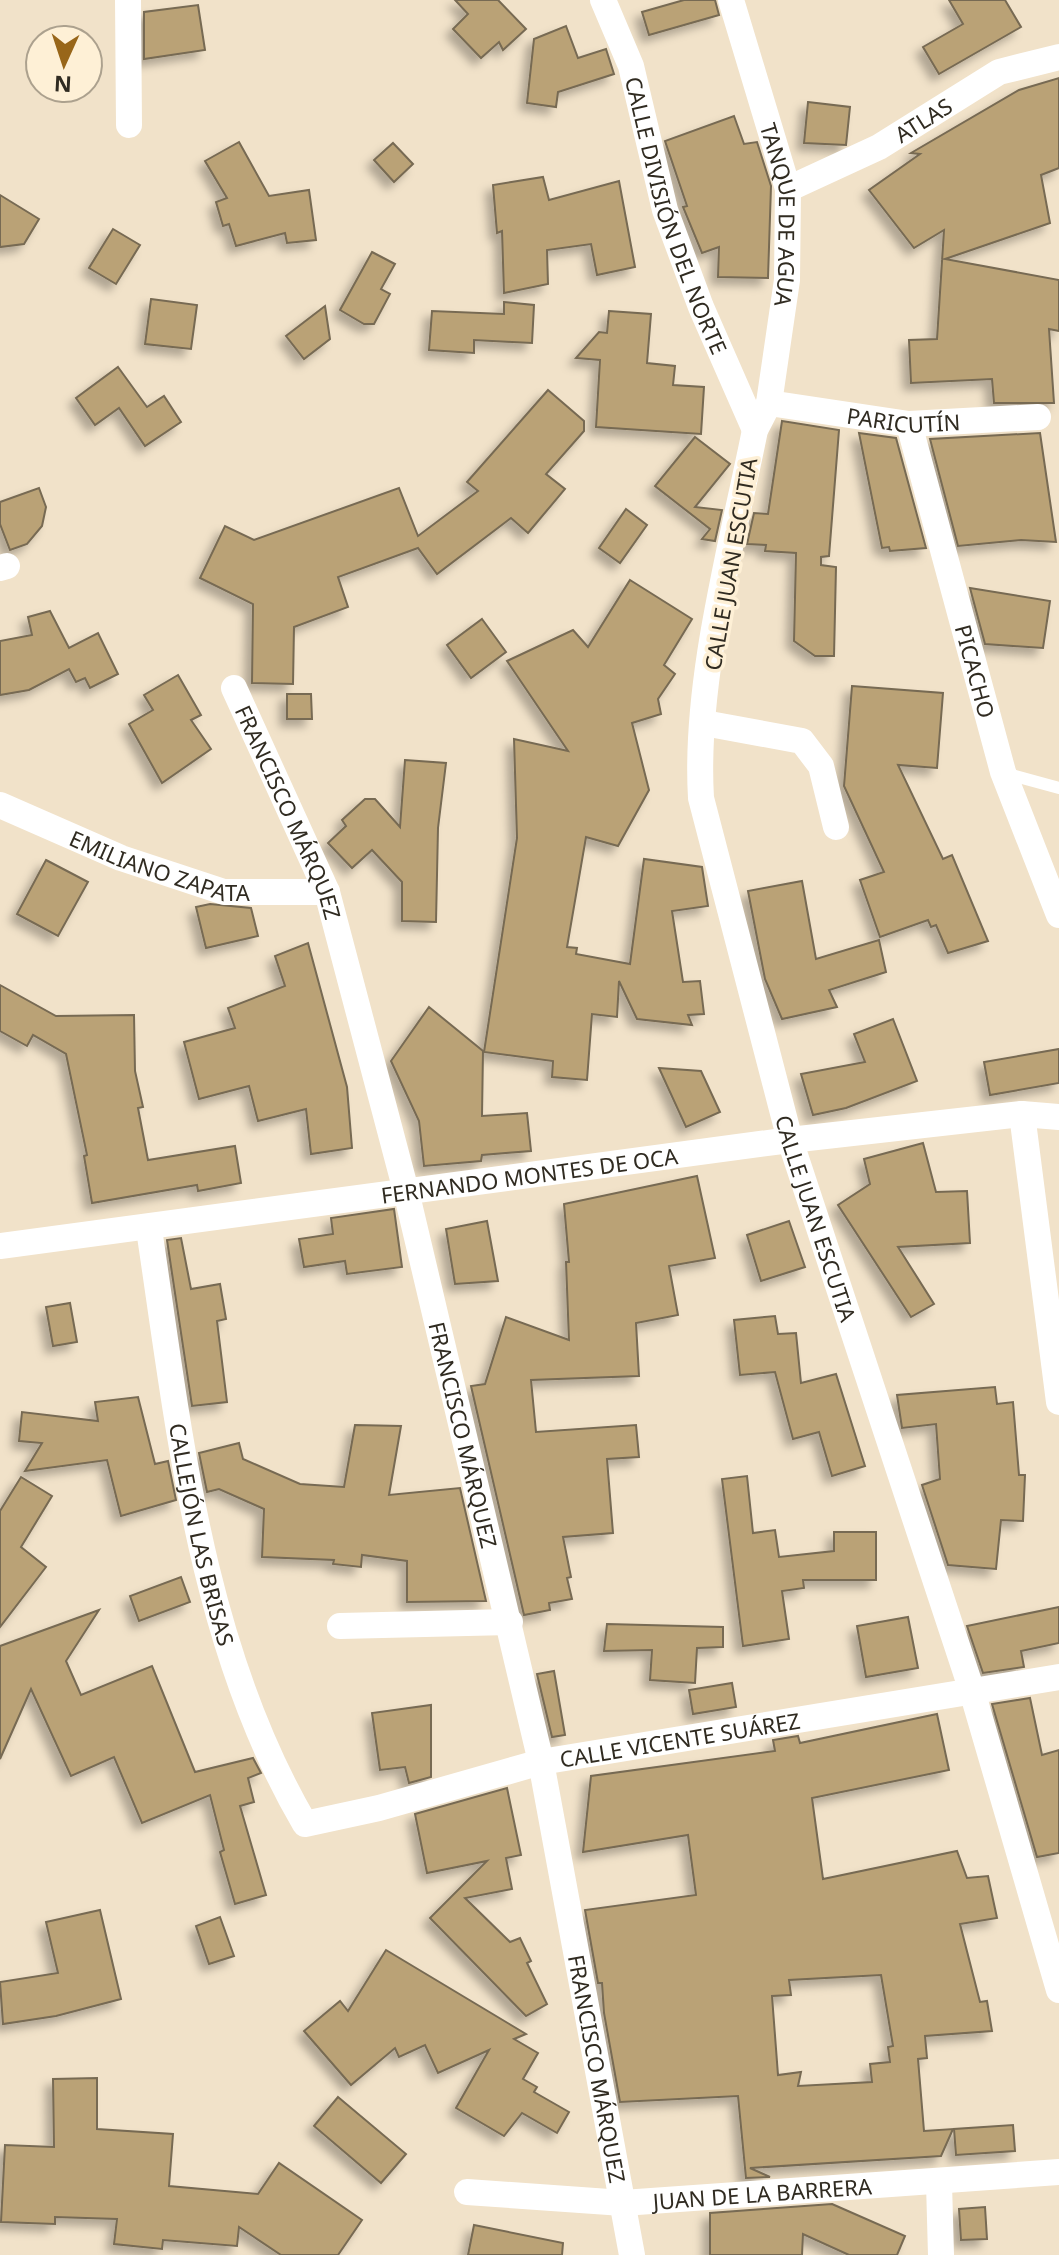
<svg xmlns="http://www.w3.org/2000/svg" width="1059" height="2255" viewBox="0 0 1059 2255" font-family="'Noto Sans',sans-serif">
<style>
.building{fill:#baa276;stroke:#776a53;stroke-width:2;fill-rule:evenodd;filter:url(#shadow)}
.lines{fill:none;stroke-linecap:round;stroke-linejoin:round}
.service{stroke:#fff;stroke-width:12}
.minor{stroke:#fff;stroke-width:26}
.labels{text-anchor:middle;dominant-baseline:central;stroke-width:7;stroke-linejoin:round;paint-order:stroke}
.street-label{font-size:22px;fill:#302b21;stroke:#fef0d6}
</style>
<defs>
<filter id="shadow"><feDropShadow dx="-7" dy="7" stdDeviation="4" flood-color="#0004"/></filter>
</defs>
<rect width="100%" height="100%" fill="#f1e2c9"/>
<g class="building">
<polygon points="455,0 498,0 526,29 503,50 499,42 481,58 453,29 468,14"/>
<polygon points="684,0 715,0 719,15 649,35 642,12"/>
<polygon points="949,0 1005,0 1021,27 939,74 923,47 963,24"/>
<polygon points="198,5 205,50 144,59 144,12"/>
<polygon points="566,26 578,58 606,49 614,74 558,92 556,107 527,103 534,39"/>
<polygon points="1059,78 1059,168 1041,175 1050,223 945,259 1059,280 1059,331 1049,329 1054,403 994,403 992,379 911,383 909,340 937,339 944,230 914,248 869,190 920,154 911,153 1019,90"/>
<polygon points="808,102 850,107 846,145 804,143"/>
<polygon points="734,116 744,144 757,142 771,186 768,278 718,277 719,247 702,253 683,207 687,206 665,141"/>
<polygon points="239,142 269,196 309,190 316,240 287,243 285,233 236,246 229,224 223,226 216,202 227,198 205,161"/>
<polygon points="393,143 413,164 394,182 374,160"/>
<polygon points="543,177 549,200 619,181 635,267 597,275 591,244 547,250 548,284 504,293 502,231 497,233 493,185"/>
<polygon points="0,195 39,219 24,244 0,247"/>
<polygon points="113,229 140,245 116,284 89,268"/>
<polygon points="372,252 395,264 381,289 390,294 374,324 364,324 340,310"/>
<polygon points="151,299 197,305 191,349 145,344"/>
<polygon points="504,302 534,305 532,343 474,340 474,353 429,350 432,311 504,314"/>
<polygon points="325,306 330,339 304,359 286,336"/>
<polygon points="609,311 651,314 647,363 675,366 673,385 704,387 701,434 596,427 600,360 576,358 599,332 607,333"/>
<polygon points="118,367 147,407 164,396 181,422 145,446 119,408 95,425 76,398"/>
<polygon points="548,390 584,421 584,431 546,474 565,489 528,533 511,518 437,574 418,548 338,577 348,607 294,627 293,684 252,683 253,604 200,578 225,526 254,540 399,488 418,536 478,491 467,482"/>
<polygon points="782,421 839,430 829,556 821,557 821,565 836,567 834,656 815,656 794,641 796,553 765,551 766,545 747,544 754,513 768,514"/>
<polygon points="859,433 896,438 926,548 890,551 889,547 882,548"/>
<polygon points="1040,433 1056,542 1021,540 958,546 930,439"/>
<polygon points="695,437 730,464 695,507 722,510 715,541 702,539 710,529 655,486"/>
<polygon points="39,488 46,507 42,526 27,544 10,550 0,524 0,502"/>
<polygon points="626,509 647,525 620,563 599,548"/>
<polygon points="630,580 692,619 664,665 675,674 658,699 661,714 632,723 649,790 618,846 586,837 567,947 577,948 576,954 630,964 644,859 702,867 708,906 672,911 683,982 700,981 704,1014 688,1015 692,1025 637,1019 619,981 617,1017 592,1014 587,1080 552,1077 553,1061 484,1052 517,838 514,739 568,751 507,661 573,630 588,647"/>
<polygon points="970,588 1050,601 1043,648 985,644"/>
<polygon points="50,611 69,648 98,633 118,674 90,688 85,678 76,682 69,669 29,690 0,695 0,641 32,635 28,617"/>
<polygon points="482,619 506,652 471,678 447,645"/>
<polygon points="178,675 201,715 191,720 211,749 162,783 129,724 153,710 144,695"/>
<polygon points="852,686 943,693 937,768 898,765 943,859 952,855 988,941 948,953 936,925 931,927 928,920 880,937 860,880 884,872 844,786"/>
<polygon points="287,694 311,694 312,719 287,719"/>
<polygon points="405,760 446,763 438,828 436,922 402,921 402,882 372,850 352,868 328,843 346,826 342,820 365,799 375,799 400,827"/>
<polygon points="46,860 88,882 58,936 17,914"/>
<polygon points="802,881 816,959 879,940 886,972 829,990 837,1007 782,1019 765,979 748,891"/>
<polygon points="210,904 251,908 258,936 206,948 196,907"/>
<polygon points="308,943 347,1087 352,1148 311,1154 306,1109 258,1121 249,1086 199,1099 184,1042 235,1028 228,1008 285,986 275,956"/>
<polygon points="0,985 56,1016 134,1015 135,1071 143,1107 138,1108 148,1160 235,1146 241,1183 198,1191 197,1185 92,1203 84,1156 87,1155 66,1054 33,1035 27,1046 0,1031"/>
<polygon points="429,1007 483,1051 482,1116 527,1113 531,1151 482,1155 481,1161 424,1166 419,1121 391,1061"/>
<polygon points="893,1019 917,1081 846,1108 813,1115 801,1074 865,1062 854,1034"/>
<polygon points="1059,1049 1059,1083 990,1095 984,1062"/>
<polygon points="659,1068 701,1071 720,1112 686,1127"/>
<polygon points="923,1143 936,1192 967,1191 970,1243 898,1247 934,1304 911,1317 838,1205 870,1184 864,1159"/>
<polygon points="697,1176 715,1258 669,1266 678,1315 636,1323 639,1376 531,1380 536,1432 636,1425 639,1457 607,1459 613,1533 563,1537 571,1577 567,1578 572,1599 549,1603 550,1610 524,1615 471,1386 485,1384 506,1317 569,1340 566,1262 569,1262 564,1204"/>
<polygon points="394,1209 402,1267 347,1274 345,1261 304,1267 299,1239 333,1234 331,1218"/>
<polygon points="487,1221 498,1281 455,1284 446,1229"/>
<polygon points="789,1221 805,1267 761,1281 747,1235"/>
<polygon points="181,1238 191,1289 220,1284 226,1319 217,1321 227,1402 192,1406 167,1240"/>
<polygon points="70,1303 77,1342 53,1346 46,1307"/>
<polygon points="775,1316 778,1334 796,1333 801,1383 836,1374 865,1466 832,1476 819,1432 793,1439 775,1372 740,1375 734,1320"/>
<polygon points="995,1387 997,1404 1013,1402 1019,1475 1025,1475 1023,1521 1001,1520 996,1569 948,1565 922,1485 940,1479 936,1424 902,1428 897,1395"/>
<polygon points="138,1397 155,1464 168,1461 176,1500 121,1516 107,1460 25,1471 42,1443 19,1441 22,1412 98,1421 95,1402"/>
<polygon points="355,1425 401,1426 389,1495 460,1488 486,1601 407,1602 407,1561 362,1555 361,1567 333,1564 334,1560 262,1557 264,1509 219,1489 207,1492 199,1453 239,1443 243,1459 300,1484 344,1487"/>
<polygon points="747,1476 753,1533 775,1530 779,1557 834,1551 834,1532 876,1532 876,1580 803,1580 804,1588 782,1591 789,1639 743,1646 722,1479"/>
<polygon points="21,1477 52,1496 21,1547 46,1567 0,1627 0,1511"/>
<polygon points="181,1577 190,1602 139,1621 130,1596"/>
<polygon points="1059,1607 1059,1643 1021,1651 1024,1667 983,1673 967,1626"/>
<polygon points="99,1610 66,1661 81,1695 152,1666 195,1772 253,1758 261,1773 248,1778 254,1802 240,1806 266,1895 235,1904 220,1852 224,1850 210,1795 142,1823 114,1757 71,1776 31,1689 0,1759 0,1646"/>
<polygon points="908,1617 918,1668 866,1677 857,1626"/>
<polygon points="607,1624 723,1627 723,1647 697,1648 695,1683 650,1680 652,1650 604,1651"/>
<polygon points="554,1671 565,1735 552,1737 537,1674"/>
<polygon points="732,1683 736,1707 693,1714 689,1690"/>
<polygon points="1030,1698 1042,1755 1059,1750 1059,1853 1037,1857 992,1704"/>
<polygon points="431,1705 431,1777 409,1783 405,1767 380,1770 372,1713"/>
<path d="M937 1714 949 1770 812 1798 823 1879 957 1851 967 1878 988 1876 997 1918 960 1924 980 2002 987 2001 992 2031 925 2036 927 2058 918 2059 924 2131 953 2129 941 2156 750 2168 770 2177 746 2178 738 2096 620 2102 604 2013 602 1983H598L585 1910 696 1895 688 1835 583 1852 591 1776 775 1751 773 1740 798 1736 800 1743ZM881 1975 893 2046 888 2047 890 2062 870 2064 872 2082 798 2086 801 2072 778 2075 772 1996 791 1995 789 1980Z"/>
<polygon points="507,1788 521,1855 506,1858 512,1889 465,1898 510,1942 520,1938 531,1961 527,1963 547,2004 526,2016 430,1918 487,1861 427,1873 415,1814"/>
<polygon points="100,1910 121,1999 56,2016 3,2024 0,1982 58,1973 46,1922"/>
<polygon points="220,1917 234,1956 209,1964 196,1926"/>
<polygon points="386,1950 526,2034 514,2039 538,2053 523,2079 537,2087 534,2092 569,2112 557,2133 522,2113 504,2136 456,2108 489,2050 438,2073 425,2045 399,2057 395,2048 351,2085 304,2031 340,2001 348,2011"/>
<polygon points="97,2078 97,2129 173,2134 169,2186 258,2194 279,2163 362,2220 338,2255 281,2255 239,2227 237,2246 163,2240 162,2249 114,2244 117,2219 55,2217 55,2224 1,2222 5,2145 54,2147 53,2079"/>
<polygon points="338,2097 406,2154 381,2183 314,2126"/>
<polygon points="1013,2125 1015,2151 956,2155 954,2129"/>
<polygon points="832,2204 905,2236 897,2255 849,2255 803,2234 802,2255 710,2255 710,2213"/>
<polygon points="985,2207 987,2239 961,2240 959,2209"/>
<polygon points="474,2225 563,2243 562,2255 468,2255"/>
</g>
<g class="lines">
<polyline class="service" points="1004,773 1059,788"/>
<g class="minor">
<polyline points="128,0 129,125"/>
<path id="s1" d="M603 0 631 66 665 210 701 307 755 430"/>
<path id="s2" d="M731 0 788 189 787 280 769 403 755 430C732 545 694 681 701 798L790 1140 972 1691 1059 1990"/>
<path id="s3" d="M788 189 879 147 999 72 1059 57"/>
<path id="s4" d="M769 403 909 424 1038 417"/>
<path id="s5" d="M909 424 1003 772 1059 915"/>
<polyline points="0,568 7,566"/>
<path id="s6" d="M234 688 327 892 406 1191 541 1762 632 2255"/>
<polyline points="704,723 802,741 821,766 836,827"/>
<path id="s7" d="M0 805 121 858 224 892H327"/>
<polyline points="1022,1114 1059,1402"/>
<path id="s8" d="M149 1229C179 1430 200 1645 305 1824L379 1808 541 1762 1059 1677"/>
<path id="s9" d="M0 1246 790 1140 1022 1114 1059 1117"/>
<polyline points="340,1626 510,1622"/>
<polyline points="939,2183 941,2255"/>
<path id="s10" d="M467 2192 623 2203 1059 2172"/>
</g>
</g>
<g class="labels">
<g class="street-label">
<text stroke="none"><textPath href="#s3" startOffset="152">ATLAS</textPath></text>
<text stroke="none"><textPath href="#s1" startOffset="228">CALLE DIVISIÓN DEL NORTE</textPath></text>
<text stroke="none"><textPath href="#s2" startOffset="222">TANQUE DE AGUA</textPath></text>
<text stroke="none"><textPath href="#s4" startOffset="136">PARICUTÍN</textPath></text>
<text transform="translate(730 564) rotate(-80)">CALLE JUAN ESCUTIA</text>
<text stroke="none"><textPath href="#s5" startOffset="256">PICACHO</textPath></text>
<text stroke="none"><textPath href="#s6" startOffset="136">FRANCISCO MÁRQUEZ</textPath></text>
<text stroke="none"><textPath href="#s7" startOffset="172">EMILIANO ZAPATA</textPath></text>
<text stroke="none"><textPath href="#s9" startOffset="534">FERNANDO MONTES DE OCA</textPath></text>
<text stroke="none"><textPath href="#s2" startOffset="1252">CALLE JUAN ESCUTIA</textPath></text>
<text stroke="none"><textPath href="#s6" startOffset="784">FRANCISCO MÁRQUEZ</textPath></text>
<text stroke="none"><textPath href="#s8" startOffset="310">CALLEJÓN LAS BRISAS</textPath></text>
<text stroke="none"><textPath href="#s8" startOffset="1004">CALLE VICENTE SUÁREZ</textPath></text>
<text stroke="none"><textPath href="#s6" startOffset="1432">FRANCISCO MÁRQUEZ</textPath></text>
<text stroke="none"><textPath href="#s10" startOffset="296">JUAN DE LA BARRERA</textPath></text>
</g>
</g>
<g transform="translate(64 64) rotate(183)"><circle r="38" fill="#fef0d6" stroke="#aca18e" stroke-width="2"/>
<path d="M0-6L14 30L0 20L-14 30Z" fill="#986619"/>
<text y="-12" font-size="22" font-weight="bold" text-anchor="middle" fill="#302b21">N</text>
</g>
</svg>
